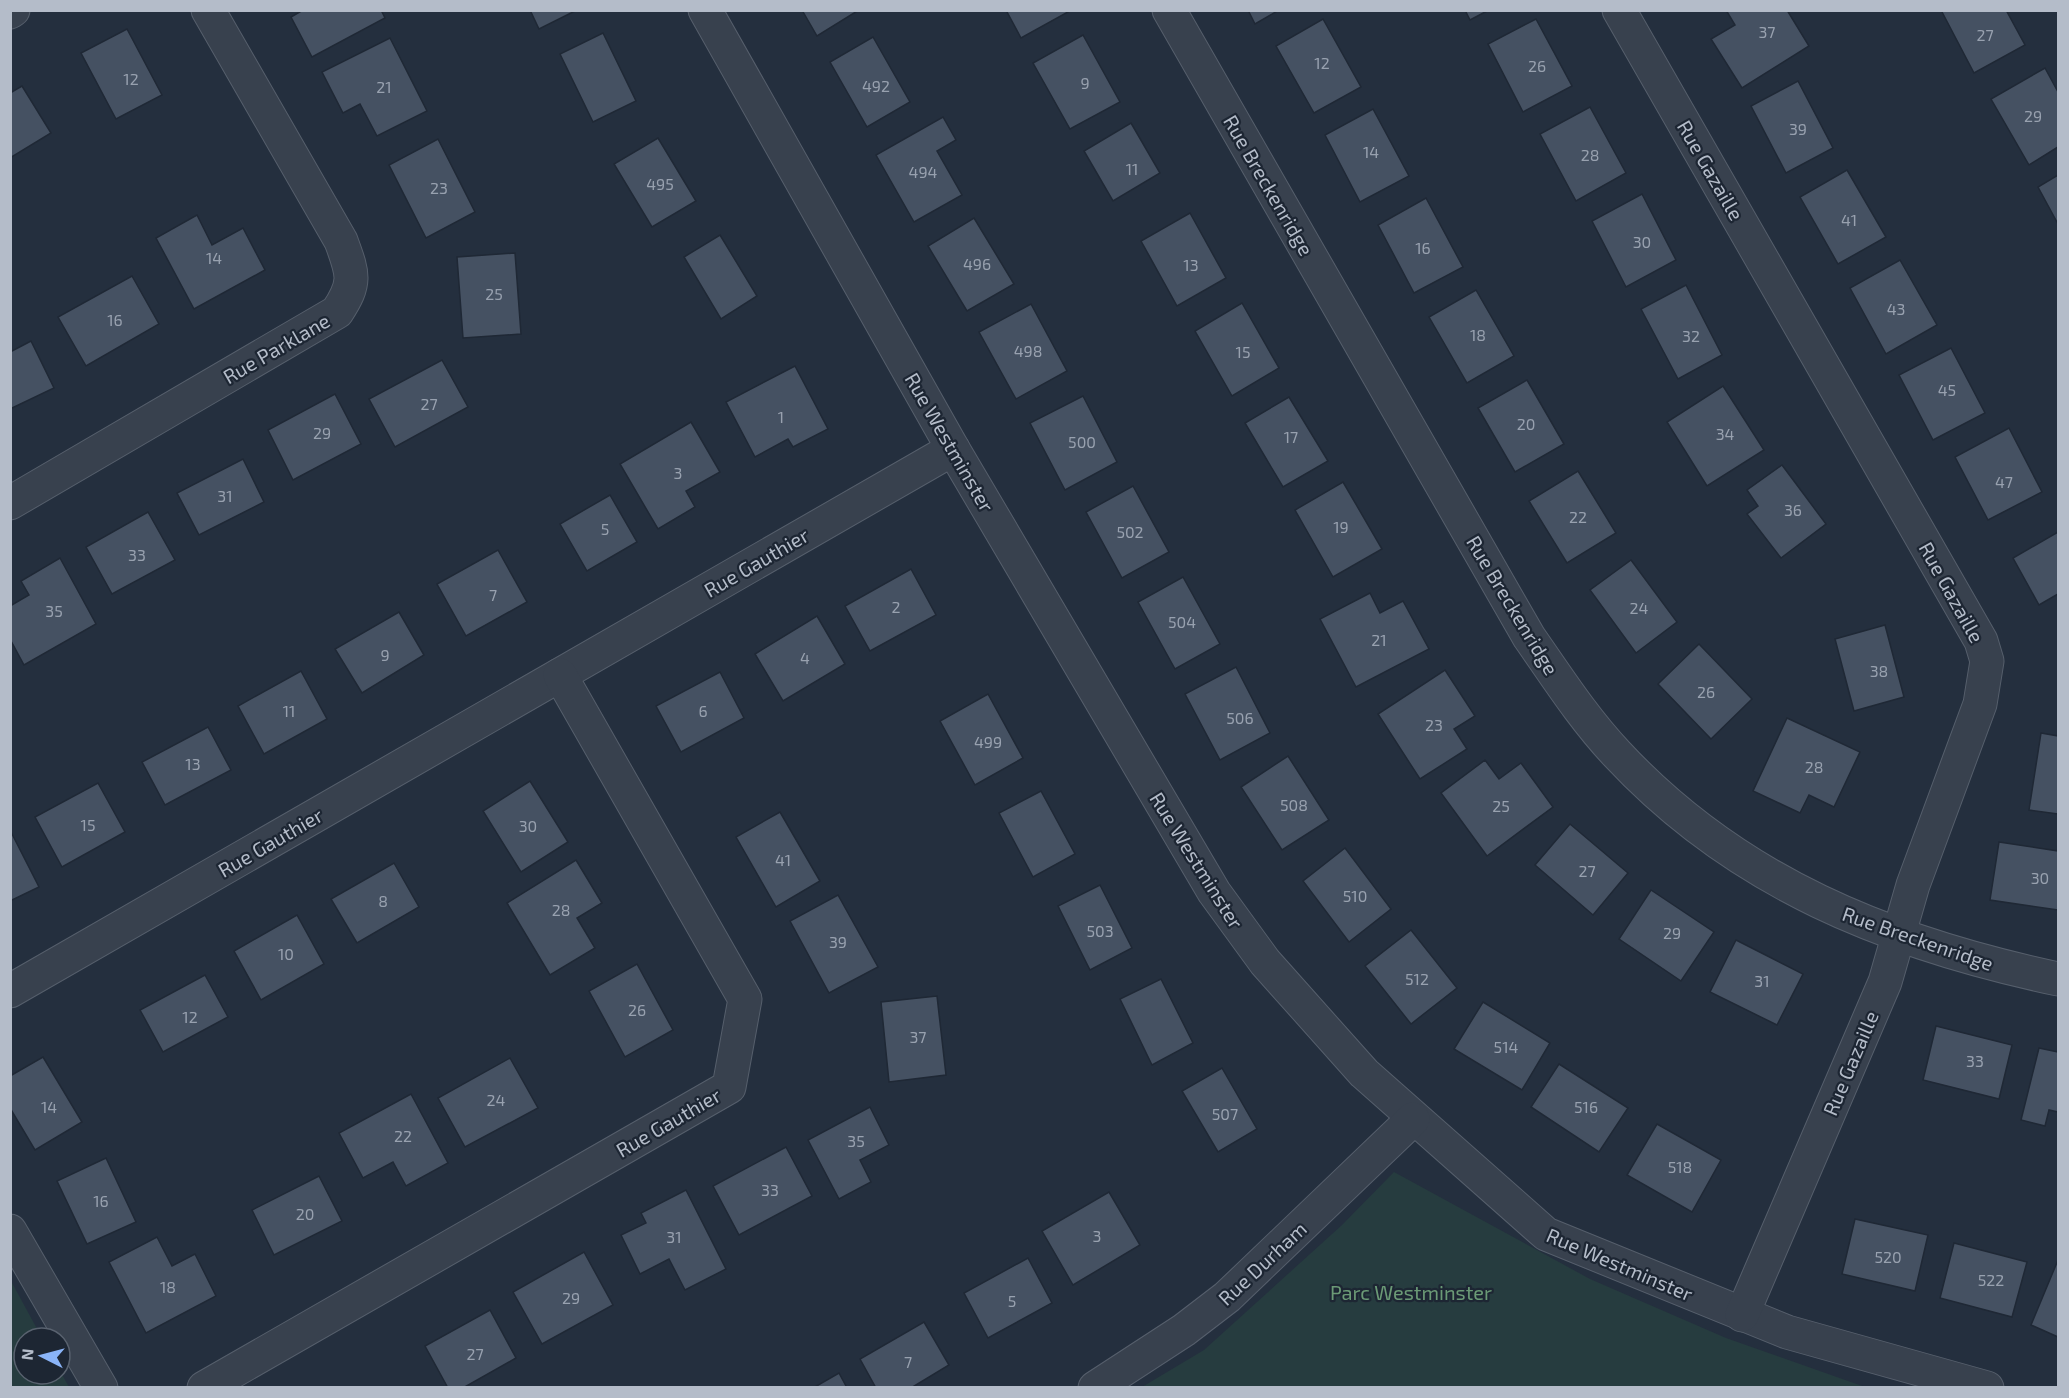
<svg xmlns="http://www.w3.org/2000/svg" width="2069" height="1398" viewBox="0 0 2069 1398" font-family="'Exo 2',sans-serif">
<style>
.green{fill:#263c3f}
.building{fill:#455162;stroke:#1f2835;stroke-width:1.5}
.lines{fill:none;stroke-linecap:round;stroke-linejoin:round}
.minor-casing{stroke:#565f6c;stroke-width:35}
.minor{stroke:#38414e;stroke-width:33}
.labels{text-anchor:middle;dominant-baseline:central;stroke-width:4.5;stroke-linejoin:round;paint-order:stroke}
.number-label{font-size:16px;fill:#98a1af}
.street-label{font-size:20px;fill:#b4bcc9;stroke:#1d2633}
.park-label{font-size:20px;fill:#6b9a76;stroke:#1d2633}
</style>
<rect width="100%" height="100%" fill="#242f3e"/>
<g class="green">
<polygon points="1394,1172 1590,1279 1726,1338 1865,1387 1142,1387 1204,1350 1342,1225"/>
<polygon points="11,1281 42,1338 24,1338 24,1374 60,1374 60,1371 69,1387 11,1387"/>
</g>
<g class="building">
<polygon points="303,10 381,10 385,18 312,57 291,17"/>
<polygon points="530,10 577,10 539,29"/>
<polygon points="802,10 859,10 817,36"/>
<polygon points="1006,10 1067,10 1068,12 1021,38"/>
<polygon points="1248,10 1279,10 1255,24"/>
<polygon points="1465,10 1489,10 1470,20"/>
<polygon points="1726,10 1787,10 1809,46 1742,88 1711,39 1735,25"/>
<polygon points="1941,10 2006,10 2025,45 1974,73"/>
<polygon points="1323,19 1361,87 1314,113 1276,46"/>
<polygon points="1536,19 1572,86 1523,112 1488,44"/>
<polygon points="127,29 162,95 116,119 81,53"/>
<polygon points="603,33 636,101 593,122 560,54"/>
<polygon points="1083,35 1120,102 1070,129 1033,63"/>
<polygon points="873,37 910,102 867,127 830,62"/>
<polygon points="390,38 427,111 377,136 360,104 343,113 322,72"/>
<polygon points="2045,68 2058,92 2058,147 2029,165 1991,99"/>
<polygon points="1798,81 1833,148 1786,173 1751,106"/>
<polygon points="22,86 51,133 10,158 10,93"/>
<polygon points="1590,107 1626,173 1576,201 1540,134"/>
<polygon points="1373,109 1409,176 1360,202 1325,135"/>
<polygon points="943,117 956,140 937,151 962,195 914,222 876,155"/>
<polygon points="1131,123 1160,173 1113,201 1084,151"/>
<polygon points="658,138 696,201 652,227 614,164"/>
<polygon points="438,139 475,212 426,238 389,165"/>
<polygon points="1847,170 1886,237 1838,264 1800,197"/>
<polygon points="2058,175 2058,224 2038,187"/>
<polygon points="1642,194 1676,260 1626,287 1592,221"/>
<polygon points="1426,198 1463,267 1414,293 1378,225"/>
<polygon points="1190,213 1226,278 1177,306 1141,241"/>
<polygon points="197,215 212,245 243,228 265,270 194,309 156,238"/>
<polygon points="974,218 1014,284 967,311 928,246"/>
<polygon points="720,235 757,296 721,319 684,257"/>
<polygon points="515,253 521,334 463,338 457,257"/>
<polygon points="1900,260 1937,325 1886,354 1850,288"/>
<polygon points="132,276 159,324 86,366 58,317"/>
<polygon points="1686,285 1722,355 1678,379 1641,309"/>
<polygon points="1476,290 1514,356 1467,383 1429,317"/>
<polygon points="1242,303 1279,368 1232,396 1195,331"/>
<polygon points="1031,304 1067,371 1016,399 979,332"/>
<polygon points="31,341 54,388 10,409 10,352"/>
<polygon points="1951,348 1985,413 1933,440 1899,375"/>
<polygon points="442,360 468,407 395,447 369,399"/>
<polygon points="795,366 828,429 793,447 788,439 755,457 726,402"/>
<polygon points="1527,380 1564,444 1515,472 1478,408"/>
<polygon points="1723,386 1764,450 1707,486 1667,422"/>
<polygon points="335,394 361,444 293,480 268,430"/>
<polygon points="1083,396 1117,462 1065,490 1030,423"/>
<polygon points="1289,397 1328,461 1283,487 1245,423"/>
<polygon points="691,422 720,472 686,491 695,507 658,529 620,464"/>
<polygon points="2009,428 2042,492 1988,520 1955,457"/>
<polygon points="243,459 264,502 199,535 177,493"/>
<polygon points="1782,465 1826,524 1781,558 1747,514 1758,506 1747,490"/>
<polygon points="1578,471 1616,533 1567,563 1529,501"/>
<polygon points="1343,482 1382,549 1333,577 1295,510"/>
<polygon points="1133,486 1169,552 1122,578 1086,512"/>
<polygon points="610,495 637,542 587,571 560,524"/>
<polygon points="148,512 175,560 112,594 86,547"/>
<polygon points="2058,532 2058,594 2039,605 2013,558"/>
<polygon points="498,550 527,602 466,636 437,584"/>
<polygon points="60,558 96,624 24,665 10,639 10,606 29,595 21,581"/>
<polygon points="1631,560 1677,622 1636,653 1590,590"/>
<polygon points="911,569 936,615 870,651 845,606"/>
<polygon points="1183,577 1220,644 1175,669 1138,602"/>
<polygon points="1370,593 1380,613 1403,601 1429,649 1356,687 1320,619"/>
<polygon points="399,612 424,655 362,693 335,649"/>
<polygon points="817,616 845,664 783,701 755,654"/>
<polygon points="1885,625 1904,697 1854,711 1835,639"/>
<polygon points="1699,644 1752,699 1711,739 1658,684"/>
<polygon points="1236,667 1270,733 1220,760 1185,694"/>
<polygon points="1445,670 1475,716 1454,729 1467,749 1420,779 1378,714"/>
<polygon points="301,671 327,719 264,754 238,706"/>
<polygon points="720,672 744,718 681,752 656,706"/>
<polygon points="988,694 1023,758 975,785 940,721"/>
<polygon points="1787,718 1860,752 1834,807 1809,795 1800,813 1753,791"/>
<polygon points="208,727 231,770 165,805 142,762"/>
<polygon points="2041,733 2058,736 2058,814 2029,810"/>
<polygon points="1288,756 1329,820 1282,850 1241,787"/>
<polygon points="1485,760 1499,779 1521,763 1553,807 1487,856 1441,793"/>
<polygon points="530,781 568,842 521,872 483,811"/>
<polygon points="98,783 125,832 62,867 35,817"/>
<polygon points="1041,791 1075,854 1033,877 999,813"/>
<polygon points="780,812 820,881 776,907 736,837"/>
<polygon points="1570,824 1628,873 1593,915 1535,865"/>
<polygon points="10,830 39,887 10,901"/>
<polygon points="1999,842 2058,851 2058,910 1990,900"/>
<polygon points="1345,848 1391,909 1349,942 1303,881"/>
<polygon points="576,860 602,903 577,918 595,948 550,975 507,903"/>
<polygon points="394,863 419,907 357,943 331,899"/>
<polygon points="1100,885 1132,948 1090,970 1058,906"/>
<polygon points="1651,890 1714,932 1681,981 1619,939"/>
<polygon points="838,895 878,967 829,993 790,921"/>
<polygon points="297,915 324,964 261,1000 234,951"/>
<polygon points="1411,930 1457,988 1411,1024 1365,966"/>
<polygon points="1736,940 1803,974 1777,1025 1710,992"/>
<polygon points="637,964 673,1030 625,1057 589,991"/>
<polygon points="205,975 228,1017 163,1052 140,1010"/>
<polygon points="1161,979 1193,1043 1152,1065 1120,999"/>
<polygon points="937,996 946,1075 889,1082 881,1002"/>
<polygon points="1483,1002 1550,1043 1522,1090 1454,1049"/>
<polygon points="1936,1026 2012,1045 1999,1099 1923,1080"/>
<polygon points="2039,1048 2058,1052 2058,1112 2049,1110 2045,1126 2021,1120"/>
<polygon points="43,1057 82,1122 35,1150 10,1108 10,1076"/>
<polygon points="510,1058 538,1108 465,1147 438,1098"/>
<polygon points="1559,1064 1628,1108 1599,1152 1531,1107"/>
<polygon points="1222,1068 1257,1129 1218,1152 1182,1091"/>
<polygon points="411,1094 448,1163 406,1186 393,1162 363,1178 339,1133"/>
<polygon points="870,1107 889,1145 860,1160 871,1182 839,1199 808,1140"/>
<polygon points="1657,1124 1721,1160 1692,1212 1627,1175"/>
<polygon points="786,1147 812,1196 739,1235 713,1186"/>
<polygon points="106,1158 136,1222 87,1244 57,1181"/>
<polygon points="319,1176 342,1221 274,1255 252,1210"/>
<polygon points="686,1190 726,1269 685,1290 669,1259 640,1274 621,1235 646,1223 641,1213"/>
<polygon points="1109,1192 1140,1245 1073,1285 1042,1231"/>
<polygon points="1855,1219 1928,1235 1915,1291 1842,1274"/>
<polygon points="157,1237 172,1266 195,1254 216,1296 146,1333 109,1262"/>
<polygon points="1954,1243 2027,1262 2012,1317 1940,1298"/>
<polygon points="584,1252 613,1305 542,1344 513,1292"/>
<polygon points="1028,1258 1052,1303 988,1338 964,1293"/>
<polygon points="2058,1260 2058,1337 2031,1325"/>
<polygon points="490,1310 516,1358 463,1388 448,1388 425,1346"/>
<polygon points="924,1322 949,1365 911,1388 876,1388 860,1359"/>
<polygon points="839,1373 847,1388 813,1388"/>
</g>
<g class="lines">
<defs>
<g id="minor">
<polyline points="705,10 953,449 1214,892 1265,962 1364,1073 1546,1234 1787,1332 1987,1388"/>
<path d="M1169 10 1529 637C1557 677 1583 718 1617 754 1737 883 1889 943 2058 979"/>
<polyline points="1619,10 1981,641 1987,661 1980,704 1913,885 1885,982 1742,1315"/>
<polyline points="10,12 13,10"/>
<path d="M10 503 337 312C357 282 353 274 341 241L208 10"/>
<polyline points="10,991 953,449"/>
<polyline points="10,1231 101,1388"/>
<polyline points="204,1388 729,1087 745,999 560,675"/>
<polyline points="1095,1388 1184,1330 1227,1297 1413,1119"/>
</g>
</defs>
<use href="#minor" class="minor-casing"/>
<use href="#minor" class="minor"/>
</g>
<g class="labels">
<g class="number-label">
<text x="1767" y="31">37</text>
<text x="1985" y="34">27</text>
<text x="1322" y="62">12</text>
<text x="1537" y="65">26</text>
<text x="131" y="78">12</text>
<text x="1085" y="82">9</text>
<text x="876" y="85">492</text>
<text x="384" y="86">21</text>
<text x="2033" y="115">29</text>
<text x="1798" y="128">39</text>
<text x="1371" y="151">14</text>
<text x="1590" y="154">28</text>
<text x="1132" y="168">11</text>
<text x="923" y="171">494</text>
<text x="660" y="183">495</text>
<text x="439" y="187">23</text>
<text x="1849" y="219">41</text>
<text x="1642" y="241">30</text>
<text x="1423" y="247">16</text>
<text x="214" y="257">14</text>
<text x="977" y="263">496</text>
<text x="1191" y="264">13</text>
<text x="494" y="293">25</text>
<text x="1896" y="308">43</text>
<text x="115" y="319">16</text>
<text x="1478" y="334">18</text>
<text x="1691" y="335">32</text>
<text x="1028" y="350">498</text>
<text x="1243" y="351">15</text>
<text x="1947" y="389">45</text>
<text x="429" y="403">27</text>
<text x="781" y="416">1</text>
<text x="1526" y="423">20</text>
<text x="322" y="432">29</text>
<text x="1725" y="433">34</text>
<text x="1291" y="436">17</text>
<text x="1082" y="441">500</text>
<text x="678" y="472">3</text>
<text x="2004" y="481">47</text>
<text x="225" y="495">31</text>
<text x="1793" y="509">36</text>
<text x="1578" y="516">22</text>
<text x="1341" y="526">19</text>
<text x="605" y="528">5</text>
<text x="1130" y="531">502</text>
<text x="137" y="554">33</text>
<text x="493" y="594">7</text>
<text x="896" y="606">2</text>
<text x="1639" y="607">24</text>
<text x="54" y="610">35</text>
<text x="1182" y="621">504</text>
<text x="1379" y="639">21</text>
<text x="385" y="654">9</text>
<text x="805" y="657">4</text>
<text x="1879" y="670">38</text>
<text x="1706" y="691">26</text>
<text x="289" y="710">11</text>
<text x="703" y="710">6</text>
<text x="1240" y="717">506</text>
<text x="1434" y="724">23</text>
<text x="988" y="741">499</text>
<text x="193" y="763">13</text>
<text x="1814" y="766">28</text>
<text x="1294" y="804">508</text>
<text x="1501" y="805">25</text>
<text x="88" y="824">15</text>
<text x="528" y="825">30</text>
<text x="783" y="859">41</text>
<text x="1587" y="870">27</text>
<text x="2040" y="877">30</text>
<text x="1355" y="895">510</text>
<text x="383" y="900">8</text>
<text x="561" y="909">28</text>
<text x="1100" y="930">503</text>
<text x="1672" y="932">29</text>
<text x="838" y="941">39</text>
<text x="286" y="953">10</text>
<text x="1417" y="978">512</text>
<text x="1762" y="980">31</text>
<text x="637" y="1009">26</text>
<text x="190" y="1016">12</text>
<text x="918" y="1036">37</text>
<text x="1506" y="1046">514</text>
<text x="1975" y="1060">33</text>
<text x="496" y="1099">24</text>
<text x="49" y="1106">14</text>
<text x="1586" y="1106">516</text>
<text x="1225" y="1113">507</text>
<text x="403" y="1135">22</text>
<text x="856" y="1140">35</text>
<text x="1680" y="1166">518</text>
<text x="770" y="1189">33</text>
<text x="101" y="1200">16</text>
<text x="305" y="1213">20</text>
<text x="1097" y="1235">3</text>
<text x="674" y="1236">31</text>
<text x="1888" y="1256">520</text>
<text x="1991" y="1279">522</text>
<text x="168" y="1286">18</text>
<text x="571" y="1297">29</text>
<text x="1012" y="1300">5</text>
<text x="475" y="1353">27</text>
<text x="908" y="1361">7</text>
</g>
<g class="street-label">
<text transform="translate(1711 170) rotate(60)">Rue Gazaille</text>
<text transform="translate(1269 185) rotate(60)">Rue Breckenridge</text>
<text transform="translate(276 348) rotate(-30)">Rue Parklane</text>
<text transform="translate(950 442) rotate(60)">Rue Westminster</text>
<text transform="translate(756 562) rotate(-30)">Rue Gauthier</text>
<text transform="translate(1952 592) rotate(61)">Rue Gazaille</text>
<text transform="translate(1513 605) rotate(59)">Rue Breckenridge</text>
<text transform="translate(270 842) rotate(-30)">Rue Gauthier</text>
<text transform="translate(1197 860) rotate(58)">Rue Westminster</text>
<text transform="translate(1918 938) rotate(19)">Rue Breckenridge</text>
<text transform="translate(1850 1063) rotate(-67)">Rue Gazaille</text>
<text transform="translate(668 1122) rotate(-30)">Rue Gauthier</text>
<text transform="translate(1262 1263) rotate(-43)">Rue Durham</text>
<text transform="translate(1620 1264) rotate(23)">Rue Westminster</text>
</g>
<g class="park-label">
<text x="1411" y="1292">Parc Westminster</text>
</g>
</g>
<rect width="2069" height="1398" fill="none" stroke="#b4bcc9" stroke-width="24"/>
<g transform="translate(42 1356) rotate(276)"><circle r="28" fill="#1d2633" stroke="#59626f" stroke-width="1.5"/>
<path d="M0-4.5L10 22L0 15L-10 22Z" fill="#8ab4f8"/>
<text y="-9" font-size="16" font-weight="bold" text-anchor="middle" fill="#b4bcc9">N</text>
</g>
</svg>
